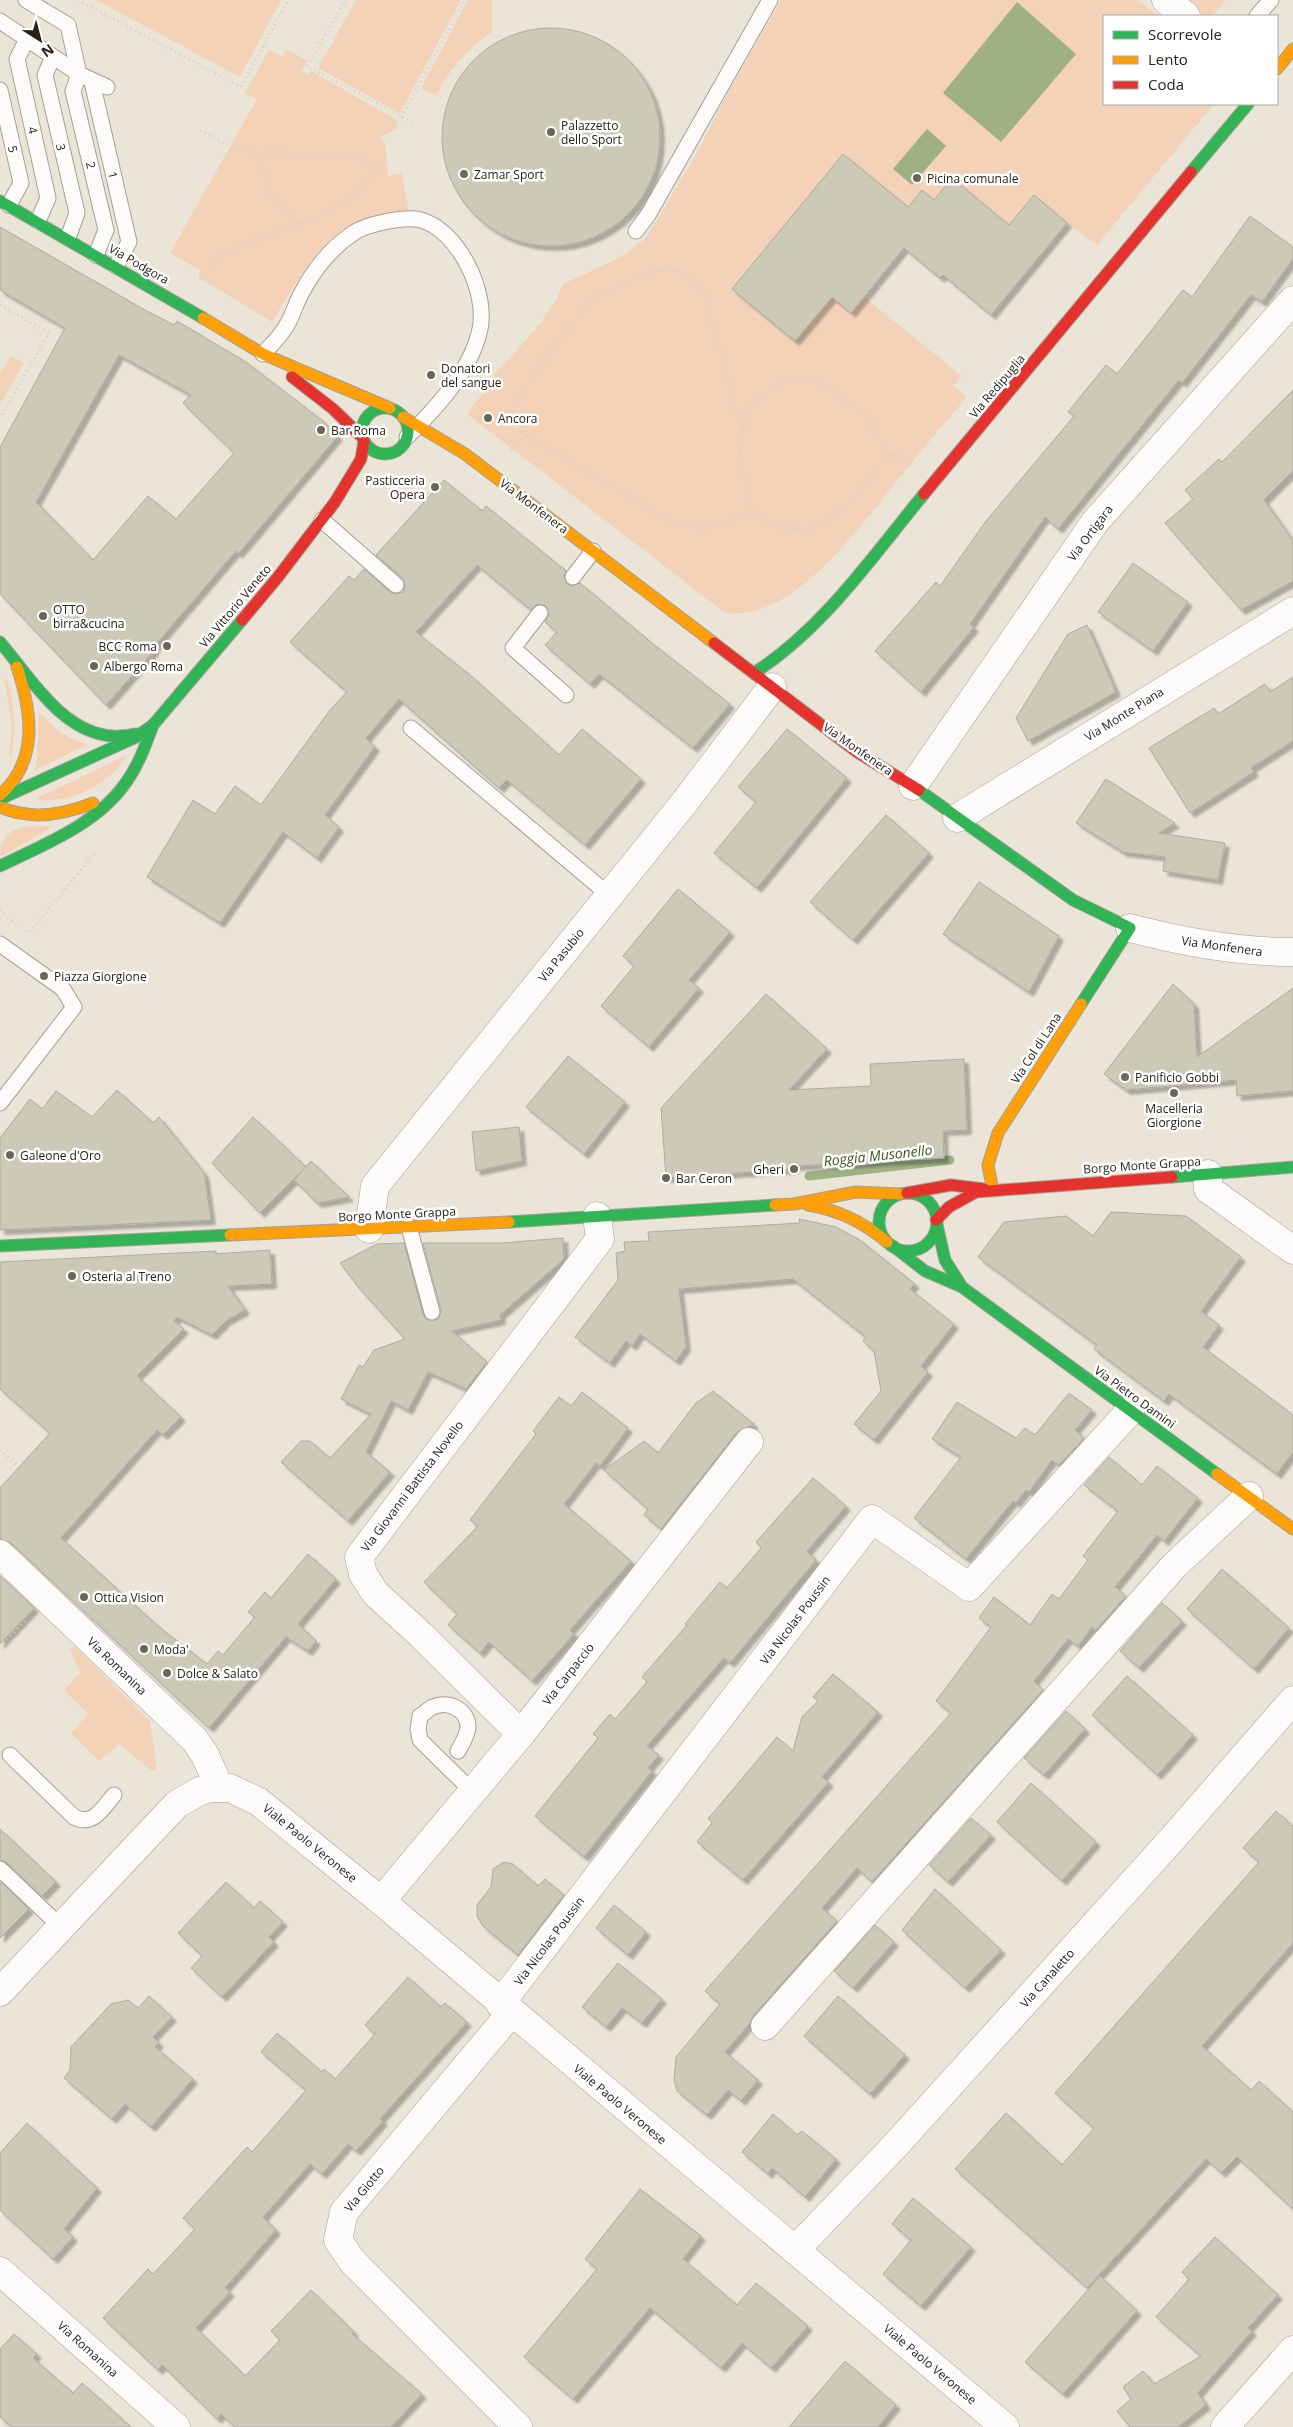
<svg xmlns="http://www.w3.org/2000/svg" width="1293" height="2427" viewBox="0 0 1293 2427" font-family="'Open Sans',sans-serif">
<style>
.green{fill:#f4d2b8}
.water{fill:#9eb084}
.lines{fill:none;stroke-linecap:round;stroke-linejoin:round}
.stream{stroke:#9eb084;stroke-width:9}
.building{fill:#cbcab7;stroke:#aeaba1;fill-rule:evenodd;filter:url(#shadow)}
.lane-casing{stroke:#a4a095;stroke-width:17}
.street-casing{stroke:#a4a095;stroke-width:29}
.fast-casing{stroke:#a4a095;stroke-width:13}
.slow-casing{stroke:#a4a095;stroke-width:13}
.jam-casing{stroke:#a4a095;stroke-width:13}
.path{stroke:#d1d0cc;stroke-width:3;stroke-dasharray:1 4;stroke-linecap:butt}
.lane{stroke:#fcfbf9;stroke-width:15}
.street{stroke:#fcfbf9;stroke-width:28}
.fast{stroke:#30b455;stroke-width:11}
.slow{stroke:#ff9f0a;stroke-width:11}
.jam{stroke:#e5322d;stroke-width:11}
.poi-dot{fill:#6b665c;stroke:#fff;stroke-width:2}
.labels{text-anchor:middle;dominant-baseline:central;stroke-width:5;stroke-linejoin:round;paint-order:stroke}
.poi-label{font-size:12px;fill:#262219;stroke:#fff;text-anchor:start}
.street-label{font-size:12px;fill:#262219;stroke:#fff}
.water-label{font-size:14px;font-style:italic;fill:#3a551a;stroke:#fff}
</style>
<defs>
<filter id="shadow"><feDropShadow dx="4.5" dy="4.5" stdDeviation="1" flood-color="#0004"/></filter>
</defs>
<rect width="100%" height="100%" fill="#eae5d7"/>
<g class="green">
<polygon points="96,0 281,0 240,77"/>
<polygon points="356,0 461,0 400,113 318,68"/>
<path d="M468 0H492V32C464 53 452 65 436 96L421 88Z"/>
<path d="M781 0H1138L1158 16H1104V104H1214L1097 245 1067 223 991 315 943 276 940 278 904 248 864 297 962 376 954 386 967 397C945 423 922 449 901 476 863 522 792 626 724 612L467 414 493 380 491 378C517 349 549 320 563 284L619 258 646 238 697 153 730 88Z"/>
<polygon points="1180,0 1226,0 1212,16 1200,16"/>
<path d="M269 49 282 57 286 49 307 61 301 71 308 75 311 71 397 120V129L380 137 385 143 388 176 402 173 409 214C398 215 385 213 374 216 322 229 299 279 272 322L198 277 201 271 170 253 257 99 245 94Z"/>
<polygon points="11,356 24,363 0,405 0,374"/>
<path d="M4 677C16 688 15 741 11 758L9 757 12 726Z"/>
<polygon points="39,712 60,733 85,744 85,746 36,770"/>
<path d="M127 755C110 784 71 804 37 800V798Z"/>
<path d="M54 826 0 857C0 823 29 827 54 826Z"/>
<polygon points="74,1646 150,1721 157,1769 152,1771 119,1744 99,1761 71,1733 88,1714 64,1690 80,1673 70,1649"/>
</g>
<g class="water">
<polygon points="1017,2 1076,54 1001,142 943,93"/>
<polygon points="927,129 946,146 912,185 893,169"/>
</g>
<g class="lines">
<polyline class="stream" points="809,1176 950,1160"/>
</g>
<g class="building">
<circle cx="551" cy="137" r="109"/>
<polygon points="843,154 908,207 922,190 934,200 952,178 1009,225 1034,195 1067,223 991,315 943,275 940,278 904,248 851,313 832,297 795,341 732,289"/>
<polygon points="1250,216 1293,247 1293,259 1262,302 1251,295 1182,383 1179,380 1058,529 1045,517 970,624 974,627 921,692 875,651 936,582 940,586 986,521 1074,416 1068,412 1106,365 1117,374 1183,290 1192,297"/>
<path d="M0 227 145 310 174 325 177 321 246 362 323 421 338 436 238 554 236 551 157 643 153 652 106 705 0 594V447L65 328 0 290ZM119 355 191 395 183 403 234 453 176 519 148 496 93 560 36 502Z"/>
<polygon points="1293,390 1293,471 1264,500 1293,541 1293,581 1241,610 1165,523 1193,499 1185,490 1219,459 1222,462"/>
<polygon points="444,480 482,511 486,506 566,571 564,576 567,584 572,586 580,583 653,644 730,704 693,748 599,674 590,684 545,645 557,632 545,622 549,614 546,606 537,604 531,610 477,565 416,632 470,675 559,755 582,729 641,779 585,845 507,780 499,788 399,699 366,738 375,747 325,815 339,827 317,858 283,832 220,923 147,877 193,800 215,814 235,786 261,805 330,710 347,692 290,642 349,576 354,580 364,569 390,592 395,594 403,592 405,586 403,578 376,555"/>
<polygon points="1133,563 1188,602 1153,651 1098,612"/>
<polygon points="1087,625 1116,692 1028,741 1016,718 1068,634"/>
<polygon points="1293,677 1293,741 1251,768 1254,772 1190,813 1149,748 1214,708 1218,714 1265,684 1270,692"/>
<polygon points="787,729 847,778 757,888 714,853 756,802 738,787"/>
<polygon points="1106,779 1175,823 1159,833 1225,843 1218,880 1163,871 1165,857 1123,852 1076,823"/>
<polygon points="886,815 929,853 853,940 810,902"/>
<polygon points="979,882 1059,936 1029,992 943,934"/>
<polygon points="678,889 730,932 689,980 699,988 649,1047 601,1006 634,966 623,956"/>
<polygon points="1173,984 1194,1004 1197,1057 1293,988 1293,1091 1237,1096 1236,1080 1126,1090 1104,1074"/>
<polygon points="766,994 827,1049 789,1090 871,1086 870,1064 964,1059 967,1130 943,1131 944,1158 794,1166 794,1169 666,1178 661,1108"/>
<polygon points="568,1056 625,1102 584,1154 526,1107"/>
<polygon points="117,1090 153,1123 159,1117 204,1173 211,1220 0,1230 0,1138 30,1099 42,1109 56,1091 92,1117"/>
<polygon points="253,1117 306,1167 260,1213 212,1163"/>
<polygon points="519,1127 522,1161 476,1171 472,1132"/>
<polygon points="311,1161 349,1197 317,1203 294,1180"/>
<polygon points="1111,1212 1186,1216 1241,1257 1201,1311 1219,1325 1203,1347 1293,1415 1293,1452 1277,1474 1169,1394 1164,1401 1094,1349 1097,1345 978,1257 1004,1222 1066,1216 1093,1236"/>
<polygon points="799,1219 836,1227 860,1240 915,1284 910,1289 954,1324 921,1366 928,1372 874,1440 854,1424 881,1391 874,1351 863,1341 866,1337 793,1279 679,1289 686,1347 676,1361 640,1334 632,1346 626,1341 610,1363 575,1337 618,1280 616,1253 625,1251 624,1242 649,1241 648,1232 800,1223"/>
<polygon points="563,1238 564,1259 500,1315 501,1320 452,1331 487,1362 466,1389 428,1372 408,1410 391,1401 366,1452 390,1472 348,1521 281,1462 301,1441 310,1441 330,1458 371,1414 341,1399 359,1365 363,1367 374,1350 405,1339 359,1288 340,1263 377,1244 404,1243 423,1314 426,1319 434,1321 439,1318 441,1310 423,1243 502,1243"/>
<polygon points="270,1250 272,1284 228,1286 245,1310 227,1320 212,1335 177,1317 174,1321 184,1329 137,1376 181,1417 163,1435 157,1430 61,1538 159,1627 207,1664 218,1651 223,1655 255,1617 248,1612 265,1592 271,1598 308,1554 336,1579 298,1624 316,1641 308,1651 286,1637 209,1728 11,1543 0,1539 0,1488 50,1433 0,1389 0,1262 216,1251 216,1254"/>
<polygon points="713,1391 754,1424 737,1432 661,1529 644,1515 648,1509 604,1470 644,1441 658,1453 696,1403"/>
<polygon points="582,1392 628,1428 600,1466 596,1463 564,1504 631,1561 570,1630 574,1634 532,1681 489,1642 480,1653 448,1625 457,1614 424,1582 478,1526 470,1520 536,1434 533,1431 559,1397 571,1406"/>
<polygon points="1069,1393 1092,1410 1075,1430 1084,1438 1059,1465 1052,1460 1029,1492 1026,1490 1016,1503 1013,1501 966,1559 914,1518 961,1457 932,1439 957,1402 1016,1438 1025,1428 1035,1435"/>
<polygon points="1109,1457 1142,1485 1157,1466 1198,1498 1164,1541 1157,1535 1115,1587 1126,1596 1096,1630 1092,1627 1078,1646 1068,1639 1034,1681 1043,1690 872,1882 857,1868 822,1908 837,1921 753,2016 750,2023 725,2052 758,2080 741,2101 728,2090 707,2115 677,2091 674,2080 676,2057 720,2004 705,1991 951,1713 936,1701 991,1627 979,1618 994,1597 1030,1625 1052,1594 1059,1599 1088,1560 1083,1556 1118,1511 1084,1485"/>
<polygon points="813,1478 846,1506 807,1551 816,1560 730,1663 724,1658 647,1746 659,1755 648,1768 652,1771 584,1857 535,1816 598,1738 593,1734 610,1714 615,1719 647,1682 642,1677 687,1625 685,1624 720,1582 727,1588 761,1548 756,1542"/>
<polygon points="1222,1569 1289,1628 1254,1669 1187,1609"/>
<polygon points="0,1576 34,1608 0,1644"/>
<polygon points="1162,1603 1182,1621 1139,1668 1120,1651"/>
<polygon points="833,1674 878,1712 822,1777 829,1782 743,1880 697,1842 712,1823 708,1819 777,1737 793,1751 802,1717 818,1701 813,1697"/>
<polygon points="1127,1676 1193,1735 1157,1775 1092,1715"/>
<polygon points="1066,1711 1085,1729 1044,1775 1024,1758"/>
<polygon points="1031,1783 1096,1842 1062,1881 997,1822"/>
<polygon points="1276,1811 1293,1826 1293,1943 1202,2046 1251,2090 1259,2081 1293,2112 1293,2209 1237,2157 1221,2173 1206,2159 1087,2288 955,2169 1006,2113 1062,2165 1094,2128 1055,2093 1259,1862 1243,1848"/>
<polygon points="971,1818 991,1835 948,1882 929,1865"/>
<polygon points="0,1829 56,1882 42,1896 6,1862 0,1860"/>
<polygon points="504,1862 513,1864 538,1886 545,1879 564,1895 518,1955 483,1926 477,1916 477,1905 491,1887 493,1869"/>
<polygon points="0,1882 29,1909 0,1938"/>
<polygon points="226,1882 254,1908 260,1901 283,1922 269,1937 274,1942 222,1997 191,1968 202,1956 178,1933"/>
<polygon points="935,1889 1001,1950 965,1988 902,1930"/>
<polygon points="614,1905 646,1932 628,1955 596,1928"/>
<polygon points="875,1925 894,1942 853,1988 834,1971"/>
<polygon points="618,1963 662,1999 642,2023 622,2008 606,2027 582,2007"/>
<polygon points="408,1977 441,2007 445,2003 467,2022 380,2119 383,2121 356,2151 348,2144 322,2174 310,2164 263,2217 276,2230 225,2288 230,2292 196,2328 245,2376 280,2340 271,2331 311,2290 354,2332 352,2334 422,2394 391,2427 235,2427 221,2414 217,2419 162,2365 158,2370 103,2318 148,2269 153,2274 195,2229 183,2218 247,2147 252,2152 306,2090 261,2052 277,2033 322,2072 324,2069 335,2079 375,2034 365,2025"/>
<polygon points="149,1996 172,2017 153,2037 159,2043 155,2047 193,2079 151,2127 125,2104 112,2119 64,2078 70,2070 71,2047 111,2004 128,2000 138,2008"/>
<polygon points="838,1996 905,2055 870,2094 804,2036"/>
<polygon points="773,2114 797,2135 802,2131 836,2159 805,2197 772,2168 768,2174 742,2152"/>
<polygon points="27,2123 97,2188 64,2229 73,2237 53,2259 0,2210 0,2153"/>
<polygon points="640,2189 701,2236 683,2259 737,2305 756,2283 808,2326 771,2368 742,2343 721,2368 650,2308 573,2399 524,2357 597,2269 585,2259"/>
<polygon points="913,2198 971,2247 921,2306 883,2274 911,2240 892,2224"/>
<polygon points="1215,2237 1278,2295 1248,2328 1252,2331 1198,2393 1206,2405 1178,2427 1130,2427 1117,2411 1131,2399 1123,2387 1143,2371 1154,2384 1201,2356 1156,2317 1189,2279 1182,2272"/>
<polygon points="1100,2276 1137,2311 1063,2394 1025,2362"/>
<polygon points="14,2334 37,2354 33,2358 73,2393 82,2383 131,2427 12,2427 0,2417 0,2349"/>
<polygon points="845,2361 896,2405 878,2427 789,2427"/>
</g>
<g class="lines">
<defs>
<g id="lane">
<polyline points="26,0 68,25 79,74"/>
<polyline points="1257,16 1271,0"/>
<polyline points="0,21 79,74 107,87"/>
<polyline points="27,39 17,59 48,198 38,221"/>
<polyline points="53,57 45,75 77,213 68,238"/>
<polyline points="79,74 73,91 106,230 96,255"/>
<polyline points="92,82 129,242 116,266"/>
<polyline points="0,90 21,183 9,205"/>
<polyline points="636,231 648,215 770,0"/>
<path d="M263 354C270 346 279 338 285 328 292 318 295 305 301 294 313 271 330 249 352 234 365 224 405 216 421 220 458 230 488 292 480 329 471 371 437 407 407 437"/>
<polyline points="322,520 396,585"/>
<polyline points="573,577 593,551"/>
<polyline points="540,613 513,648 566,695"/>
<polyline points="411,728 609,895"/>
<polyline points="0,944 63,989 74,1007 0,1103"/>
<polyline points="409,1227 432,1312"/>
<path d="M458 1751C462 1744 467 1736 468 1728 469 1710 448 1700 433 1707 429 1708 424 1714 420 1716L418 1729 420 1740 473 1792"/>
<path d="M10 1755 74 1817C93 1827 103 1808 114 1795"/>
<polyline points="0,1869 62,1928"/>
</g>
<g id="street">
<polyline points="1166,0 1186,16"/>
<polyline points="913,786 1095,522 1293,300"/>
<polyline points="957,818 1293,611"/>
<path d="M1130 928C1183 942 1238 952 1293 952"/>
<polyline points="1208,1174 1208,1189 1293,1250"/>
<polyline points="369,1229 375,1186 684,803 772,687"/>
<polyline points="0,1554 195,1740 205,1755 220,1788"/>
<polyline points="521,1734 421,1635 375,1593 363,1574 359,1557 600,1239 597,1216"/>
<polyline points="381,1901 521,1734 749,1442"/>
<polyline points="0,1992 177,1804 200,1791 210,1788 230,1788 259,1802 381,1901 1005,2427"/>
<polyline points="500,2004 872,1519 969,1587 1130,1411"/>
<polyline points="511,2013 344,2212 338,2240 352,2261 518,2427"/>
<polyline points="765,2026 1174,1566 1249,1496"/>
<polyline points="795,2250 892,2149 1174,1837 1293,1700"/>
<polyline points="0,2271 176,2427"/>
<polyline points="1225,2427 1293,2350"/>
</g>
<g id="fast">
<polyline points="1191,172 1248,104"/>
<polyline points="0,201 203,318"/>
<circle cx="385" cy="431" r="23"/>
<path d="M0 642C30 677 62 733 113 736 120 737 129 735 136 734"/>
<path d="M754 673C823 629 872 557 924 494"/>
<polyline points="919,790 1073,900 1130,928 1081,1004"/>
<polyline points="0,799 136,737 153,725 242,620"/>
<path d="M0 866C45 844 98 824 127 781 139 764 146 744 153 725"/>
<polyline points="1172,1177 1293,1167"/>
<circle cx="908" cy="1222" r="29"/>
<polyline points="509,1222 775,1205"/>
<polyline points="937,1225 945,1260 962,1287 1217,1474"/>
<polyline points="0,1246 230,1235"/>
<polyline points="893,1246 925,1271 962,1287"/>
</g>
<g id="slow">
<polyline points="1277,69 1293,49"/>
<polyline points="203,318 263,354 390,408"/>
<polyline points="403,417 465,454 714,643"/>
<path d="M0 795C39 761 32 712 17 667"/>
<path d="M0 807C31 821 63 815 93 803"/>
<polyline points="993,1191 988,1165 998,1133 1081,1004"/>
<polyline points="775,1205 794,1204 856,1192 900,1194"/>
<path d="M808 1205C839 1210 863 1222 887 1242"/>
<polyline points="230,1235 509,1222"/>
<polyline points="1217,1474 1293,1529"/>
</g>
<g id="jam">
<polyline points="292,377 333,409 362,437"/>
<polyline points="924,494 1191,172"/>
<polyline points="242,620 278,577 335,502 361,459 364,441"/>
<polyline points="714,643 857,752 919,790"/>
<polyline points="907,1193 951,1185 984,1189"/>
<polyline points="936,1220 949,1207 976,1192 1172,1177"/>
</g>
</defs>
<use href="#lane" class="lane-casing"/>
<use href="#street" class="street-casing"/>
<use href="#fast" class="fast-casing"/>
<use href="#slow" class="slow-casing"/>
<use href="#jam" class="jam-casing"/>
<g class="path">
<polyline points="78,0 241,87 288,0"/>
<polyline points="346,0 307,66 412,122"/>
<polyline points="401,117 465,0"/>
<polyline points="200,131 231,146 260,154 273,152 348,157 381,164"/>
<path d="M260 154C265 165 264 175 268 185 274 204 287 213 302 224"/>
<polyline points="200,280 222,254 329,212 349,199 381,164 387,162"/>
<polyline points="0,305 49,333 0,418"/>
<path d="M526 436C518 427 510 420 512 407L554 345 595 297 652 271 676 270 704 290 711 320 742 429"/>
<polyline points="511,450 526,436 670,521 704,529 753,513"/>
<polyline points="889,455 869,418 817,380 794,380 773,387 754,402 744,425 740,445 742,470 753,513 779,527 804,530 830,519 860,493 877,468 889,455 903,456 914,461"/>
<polyline points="0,911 19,926"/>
<polyline points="26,931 29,933 96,852"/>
<polyline points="0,1450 19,1467"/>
<polyline points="0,1647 27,1619"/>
</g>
<use href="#lane" class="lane"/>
<use href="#street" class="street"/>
<use href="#fast" class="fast"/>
<use href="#slow" class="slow"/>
<use href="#jam" class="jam"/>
</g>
<g class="poi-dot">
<circle cx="551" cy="132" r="5"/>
<circle cx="464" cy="174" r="5"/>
<circle cx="917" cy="178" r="5"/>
<circle cx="431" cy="375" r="5"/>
<circle cx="488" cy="418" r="5"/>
<circle cx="321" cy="430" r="5"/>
<circle cx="435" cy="487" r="5"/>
<circle cx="43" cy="616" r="5"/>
<circle cx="167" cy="646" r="5"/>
<circle cx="94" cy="666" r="5"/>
<circle cx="44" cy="976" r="5"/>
<circle cx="1125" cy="1077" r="5"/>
<circle cx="1174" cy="1093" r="5"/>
<circle cx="10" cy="1155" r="5"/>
<circle cx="794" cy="1169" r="5"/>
<circle cx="666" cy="1178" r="5"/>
<circle cx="72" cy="1276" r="5"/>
<circle cx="84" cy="1597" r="5"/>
<circle cx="144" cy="1649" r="5"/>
<circle cx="167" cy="1673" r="5"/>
</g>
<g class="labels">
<g class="poi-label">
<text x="561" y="125">Palazzetto<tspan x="561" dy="14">dello Sport</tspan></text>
<text x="474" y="174">Zamar Sport</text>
<text x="927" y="178">Picina comunale</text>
<text x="441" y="368">Donatori<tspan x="441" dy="14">del sangue</tspan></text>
<text x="498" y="418">Ancora</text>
<text x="331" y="430">Bar Roma</text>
<text x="425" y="480" text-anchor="end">Pasticceria<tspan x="425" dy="14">Opera</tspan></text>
<text x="53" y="609">OTTO<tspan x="53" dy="14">birra&amp;cucina</tspan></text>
<text x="157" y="646" text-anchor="end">BCC Roma</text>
<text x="104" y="666">Albergo Roma</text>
<text x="54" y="976">Piazza Giorgione</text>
<text x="1135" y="1077">Panificio Gobbi</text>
<text x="1174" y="1108" text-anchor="middle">Macelleria<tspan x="1174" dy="14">Giorgione</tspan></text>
<text x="20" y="1155">Galeone d'Oro</text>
<text x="784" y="1169" text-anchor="end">Gheri</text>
<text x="676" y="1178">Bar Ceron</text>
<text x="82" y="1276">Osteria al Treno</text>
<text x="94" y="1597">Ottica Vision</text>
<text x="154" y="1649">Moda'</text>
<text x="177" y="1673">Dolce &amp; Salato</text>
</g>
<g class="street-label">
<text transform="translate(33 130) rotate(77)">4</text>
<text transform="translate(61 147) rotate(77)">3</text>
<text transform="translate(13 149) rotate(77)">5</text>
<text transform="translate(91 165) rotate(77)">2</text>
<text transform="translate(113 175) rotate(77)">1</text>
<text transform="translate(139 264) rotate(30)">Via Podgora</text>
<text transform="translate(997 386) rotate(-50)">Via Redipuglia</text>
<text transform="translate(534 506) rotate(37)">Via Monfenera</text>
<text transform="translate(1090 533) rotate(-53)">Via Ortigara</text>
<text transform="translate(235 606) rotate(-50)">Via Vittorio Veneto</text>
<text transform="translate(1124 714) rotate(-32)">Via Monte Piana</text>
<text transform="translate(858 749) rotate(35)">Via Monfenera</text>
<text transform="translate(1222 946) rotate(8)">Via Monfenera</text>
<text transform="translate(561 955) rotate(-51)">Via Pasubio</text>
<text transform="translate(1036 1048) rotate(-57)">Via Col di Lana</text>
<text transform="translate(1142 1165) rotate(-4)">Borgo Monte Grappa</text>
<text transform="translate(397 1214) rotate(-3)">Borgo Monte Grappa</text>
<text transform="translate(1135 1397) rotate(36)">Via Pietro Damini</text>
<text transform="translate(412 1486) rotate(-53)">Via Giovanni Battista Novello</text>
<text transform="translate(795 1620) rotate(-53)">Via Nicolas Poussin</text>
<text transform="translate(117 1666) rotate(44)">Via Romanina</text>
<text transform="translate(568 1674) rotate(-52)">Via Carpaccio</text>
<text transform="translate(310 1843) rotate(39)">Viale Paolo Veronese</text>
<text transform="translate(549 1941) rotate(-53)">Via Nicolas Poussin</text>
<text transform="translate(1047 1978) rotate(-48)">Via Canaletto</text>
<text transform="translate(620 2104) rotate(40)">Viale Paolo Veronese</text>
<text transform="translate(364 2189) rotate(-51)">Via Giotto</text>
<text transform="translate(88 2349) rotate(42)">Via Romanina</text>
<text transform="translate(930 2364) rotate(40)">Viale Paolo Veronese</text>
</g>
<g class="water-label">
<text transform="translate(878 1155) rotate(-6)">Roggia Musonello</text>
</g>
</g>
<rect x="1103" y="15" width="175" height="90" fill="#ffffff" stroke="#a8a7a3"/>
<rect x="1113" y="31" width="25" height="8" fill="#30b455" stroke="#a8a7a3"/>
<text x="1148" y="40" font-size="15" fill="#262219">Scorrevole</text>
<rect x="1113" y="56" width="25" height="8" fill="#ff9f0a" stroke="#a8a7a3"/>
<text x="1148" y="65" font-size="15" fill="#262219">Lento</text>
<rect x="1113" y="81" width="25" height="8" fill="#e5322d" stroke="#a8a7a3"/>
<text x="1148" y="90" font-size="15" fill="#262219">Coda</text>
<g transform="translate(40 40) rotate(144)" stroke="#ffffff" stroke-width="4" paint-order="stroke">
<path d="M0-4L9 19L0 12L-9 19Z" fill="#262219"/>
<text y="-8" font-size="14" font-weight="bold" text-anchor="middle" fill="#262219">N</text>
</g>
</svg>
